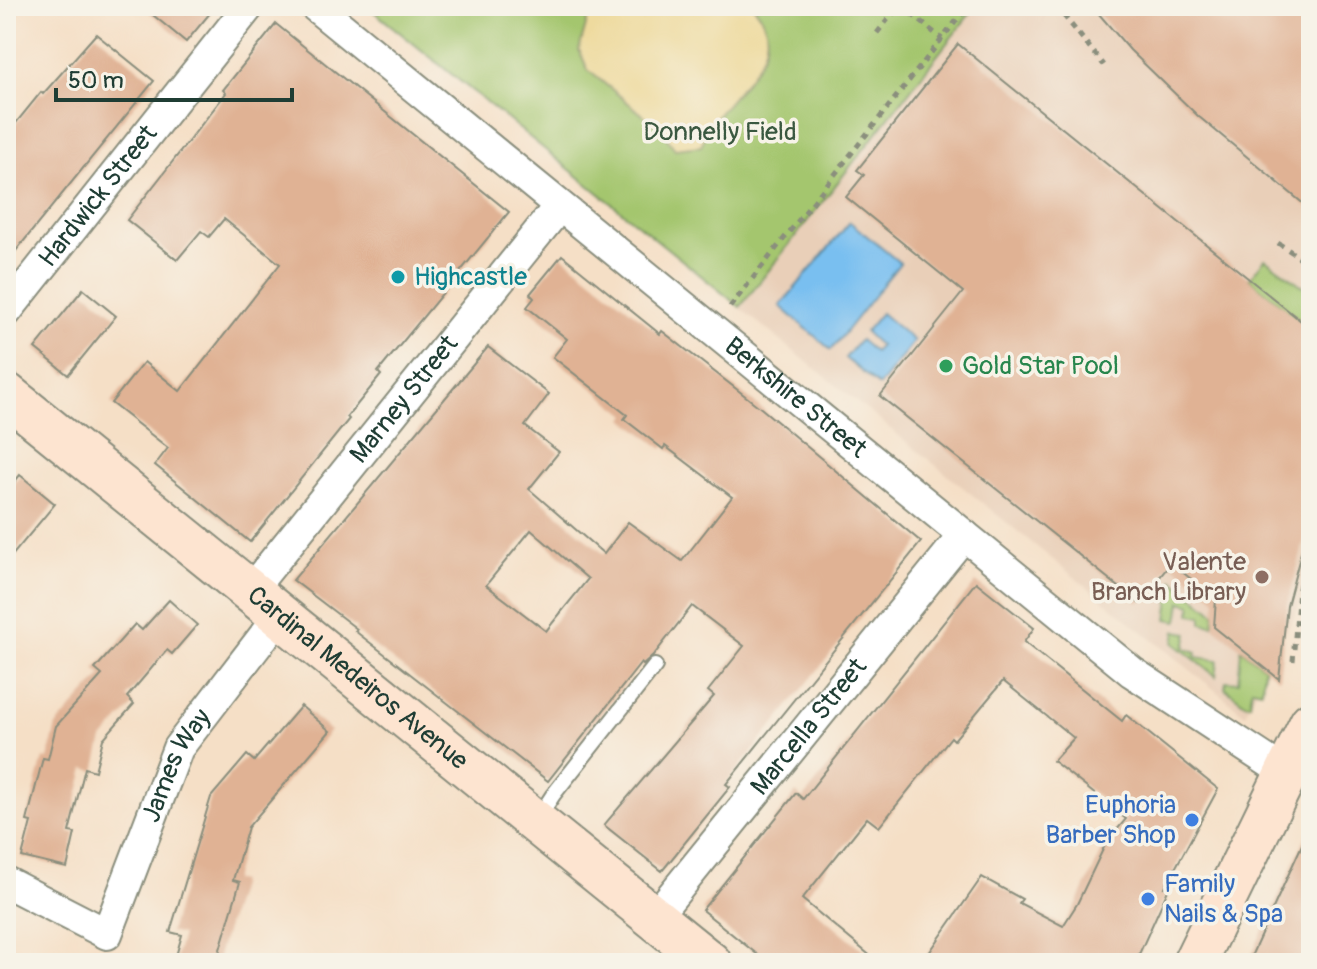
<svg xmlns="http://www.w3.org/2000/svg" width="1317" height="969" viewBox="0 0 1317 969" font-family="Pangolin,sans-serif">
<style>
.built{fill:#e9cfb8}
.green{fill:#a4c66e;stroke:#628251;stroke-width:2}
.sand{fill:#eeda9e;stroke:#868c69;stroke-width:2}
.water{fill:#79bff0;stroke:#4c7e92;stroke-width:2}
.building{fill:#e0b294;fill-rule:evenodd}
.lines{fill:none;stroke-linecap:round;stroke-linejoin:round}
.service-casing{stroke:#8a8e7d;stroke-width:18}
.minor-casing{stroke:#8a8e7d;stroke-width:34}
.secondary-casing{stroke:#8a8e7d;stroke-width:46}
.path{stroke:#8a8e7d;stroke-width:5;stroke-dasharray:6 6;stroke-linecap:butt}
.service{stroke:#fff;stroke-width:14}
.minor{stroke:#fff;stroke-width:30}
.secondary{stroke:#fde4d0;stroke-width:42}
.culture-dot{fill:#0f9aa8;stroke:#f7f3e8;stroke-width:3}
.leisure-dot{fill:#2e9e5b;stroke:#f7f3e8;stroke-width:3}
.education-dot{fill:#8d6e63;stroke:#f7f3e8;stroke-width:3}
.shop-dot{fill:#3f7fe0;stroke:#f7f3e8;stroke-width:3}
.labels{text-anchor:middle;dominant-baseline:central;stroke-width:7;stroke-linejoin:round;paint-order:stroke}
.park-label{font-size:26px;fill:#3a5840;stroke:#f7f3e8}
.street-label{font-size:26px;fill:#1f3d34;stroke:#f7f3e8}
.culture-label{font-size:26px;fill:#0d838f;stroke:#f7f3e8;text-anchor:start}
.leisure-label{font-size:26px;fill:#27864d;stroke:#f7f3e8;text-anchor:start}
.education-label{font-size:26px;fill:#785e54;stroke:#f7f3e8;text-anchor:end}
.shop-label{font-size:26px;fill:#366cbe;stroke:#f7f3e8;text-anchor:end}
</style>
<rect width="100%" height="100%" fill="#f7f3e8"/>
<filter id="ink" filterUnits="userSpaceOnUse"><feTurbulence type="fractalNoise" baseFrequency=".0125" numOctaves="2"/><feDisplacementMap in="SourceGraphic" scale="16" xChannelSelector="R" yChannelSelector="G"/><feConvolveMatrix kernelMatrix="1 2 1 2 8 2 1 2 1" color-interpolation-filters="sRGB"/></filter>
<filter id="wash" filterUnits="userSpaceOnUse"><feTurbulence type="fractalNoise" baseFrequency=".006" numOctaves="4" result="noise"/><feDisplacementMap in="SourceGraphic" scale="32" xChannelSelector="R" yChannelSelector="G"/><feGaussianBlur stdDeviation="1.8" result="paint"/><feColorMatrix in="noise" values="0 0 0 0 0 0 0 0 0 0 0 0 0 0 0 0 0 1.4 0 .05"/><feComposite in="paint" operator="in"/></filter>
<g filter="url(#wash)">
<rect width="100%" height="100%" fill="#f5dfc6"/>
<polygon class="built" points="976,6 1311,6 1311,582 1245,714 740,308"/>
<g class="green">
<polygon points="367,6 976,6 740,307"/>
<polygon points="1265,259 1311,292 1311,329 1249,279"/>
<polygon points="1173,580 1215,613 1214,625 1202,623 1202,616 1191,614 1192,605 1181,602 1178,621 1167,619"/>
<polygon points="1176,631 1188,633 1185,648 1197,652 1196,657 1218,660 1216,676 1174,643"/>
<polygon points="1241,649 1264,667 1262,690 1252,688 1250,704 1245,703 1225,688 1226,681 1238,682"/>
</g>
<path class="sand" d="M595 6H753C794 48 733 90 712 123 707 130 704 139 701 146L675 149 659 128 588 70 579 50 588 18Z"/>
<g class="water">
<polygon points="850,222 900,263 831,350 780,306"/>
<polygon points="881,313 914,341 879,386 845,358 860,340 874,352 880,346 865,332"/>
</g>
<g id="blocks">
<g class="building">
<polygon points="142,6 216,6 186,42"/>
<polygon points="1092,6 1299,6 1311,15 1311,210 1198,116 1130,50"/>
<polygon points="276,24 509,212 378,372 381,375 347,417 349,419 250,542 155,465 168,448 111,403 144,362 180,391 280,264 224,219 209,237 201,231 177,260 127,220 226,93 223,90"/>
<polygon points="96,34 154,81 6,263 6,135 41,92 43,94"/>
<polygon points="958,44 1311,329 1311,515 1287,606 1279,679 1214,627 1216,599 1171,563 1139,603 880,396 963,292 846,197 864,175 857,170"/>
<path d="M562 255 660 334 662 331 762 409 921 542 726 784 730 787 662 871 604 825 714 696 708 691 744 646 692 606 653 656 643 665 641 663 548 781 355 631 357 629 293 580 488 347 549 394 525 426 559 452 529 489 604 554 628 522 682 561 732 497 665 446 663 449 624 419 627 415 553 357 567 339 527 307 534 298 530 294ZM531 530 588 579 546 631 486 585Z"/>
<polygon points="83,289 116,316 68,375 35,348"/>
<polygon points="20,475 55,504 6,563 6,492"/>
<polygon points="976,582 1034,628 1024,642 1122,721 1126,715 1218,789 1165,887 1169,888 1140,952 1132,963 922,963 982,877 1022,899 1019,903 1063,926 1077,904 1106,843 1126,819 1053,761 1074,738 1003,681 954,740 951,737 879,827 867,818 802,899 879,963 768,963 702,910 796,793 803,799"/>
<polygon points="169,600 197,625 172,654 167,650 127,697 134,704 103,739 95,771 85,768 69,832 75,833 67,868 22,857 31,822 27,821 43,758 48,759 56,726 102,675 95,669 135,624 142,630"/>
<polygon points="301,706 330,731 248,827 233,880 240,882 216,963 174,963 182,935 170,932 211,797 247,755 254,761"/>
<polygon points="1311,825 1311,963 1248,963 1280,893"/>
</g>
</g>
</g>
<g filter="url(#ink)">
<use href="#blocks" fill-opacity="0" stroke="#8a8e7d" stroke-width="2"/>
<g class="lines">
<defs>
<polyline id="service" points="538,818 553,795 655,666"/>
<g id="minor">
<path id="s1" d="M315 6 1132 672 1286 773"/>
<path id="s2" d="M6 312 249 6"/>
<path id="s3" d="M250 591 549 219 558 205"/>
<path id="s4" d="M6 882 107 934 178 748 280 615"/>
<path id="s5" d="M654 918 964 535"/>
</g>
<g id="secondary">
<path id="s6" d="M6 394 710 963"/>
<polyline points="1194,963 1311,723"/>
</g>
</defs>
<use href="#service" class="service-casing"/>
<use href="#minor" class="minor-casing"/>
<use href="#secondary" class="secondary-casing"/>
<g class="path">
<polyline points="902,6 942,39"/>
<polyline points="1056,6 1104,65"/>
<polyline points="877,33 899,6"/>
<polyline points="1278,243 1311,265"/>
<polyline points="730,307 968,6"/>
<polyline points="1293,661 1299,589 1311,540"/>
</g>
<use href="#service" class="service"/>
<use href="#minor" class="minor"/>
<use href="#secondary" class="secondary"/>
</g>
</g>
<circle class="culture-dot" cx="398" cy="277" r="8"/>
<circle class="leisure-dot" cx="946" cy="366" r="8"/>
<circle class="education-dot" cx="1262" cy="577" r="8"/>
<g class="shop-dot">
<circle cx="1192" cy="820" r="8"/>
<circle cx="1148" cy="899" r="8"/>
</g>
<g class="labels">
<g class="park-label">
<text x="720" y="132">Donnelly Field</text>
</g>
<g class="street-label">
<text stroke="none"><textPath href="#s2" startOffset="148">Hardwick Street</textPath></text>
<text stroke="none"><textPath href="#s1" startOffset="620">Berkshire Street</textPath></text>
<text stroke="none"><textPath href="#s3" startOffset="246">Marney Street</textPath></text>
<text stroke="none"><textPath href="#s6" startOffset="452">Cardinal Medeiros Avenue</textPath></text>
<text stroke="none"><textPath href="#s5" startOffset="246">Marcella Street</textPath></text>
<text stroke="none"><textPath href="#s4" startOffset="296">James Way</textPath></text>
</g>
<g class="culture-label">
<text x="414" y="277">Highcastle</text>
</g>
<g class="leisure-label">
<text x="962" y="366">Gold Star Pool</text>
</g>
<g class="education-label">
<text x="1246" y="562">Valente<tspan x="1246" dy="30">Branch Library</tspan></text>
</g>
<g class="shop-label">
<text x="1176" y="805">Euphoria<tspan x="1176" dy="30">Barber Shop</tspan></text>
<text x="1164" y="884" text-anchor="start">Family<tspan x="1164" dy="30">Nails &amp; Spa</tspan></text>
</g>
</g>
<rect width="1317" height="969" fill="none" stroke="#f7f3e8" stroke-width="32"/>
<path d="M56 88v12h236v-12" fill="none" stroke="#1f3d34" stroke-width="4"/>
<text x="68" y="88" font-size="24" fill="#1f3d34" stroke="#f7f3e8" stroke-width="6" paint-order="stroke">50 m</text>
</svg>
